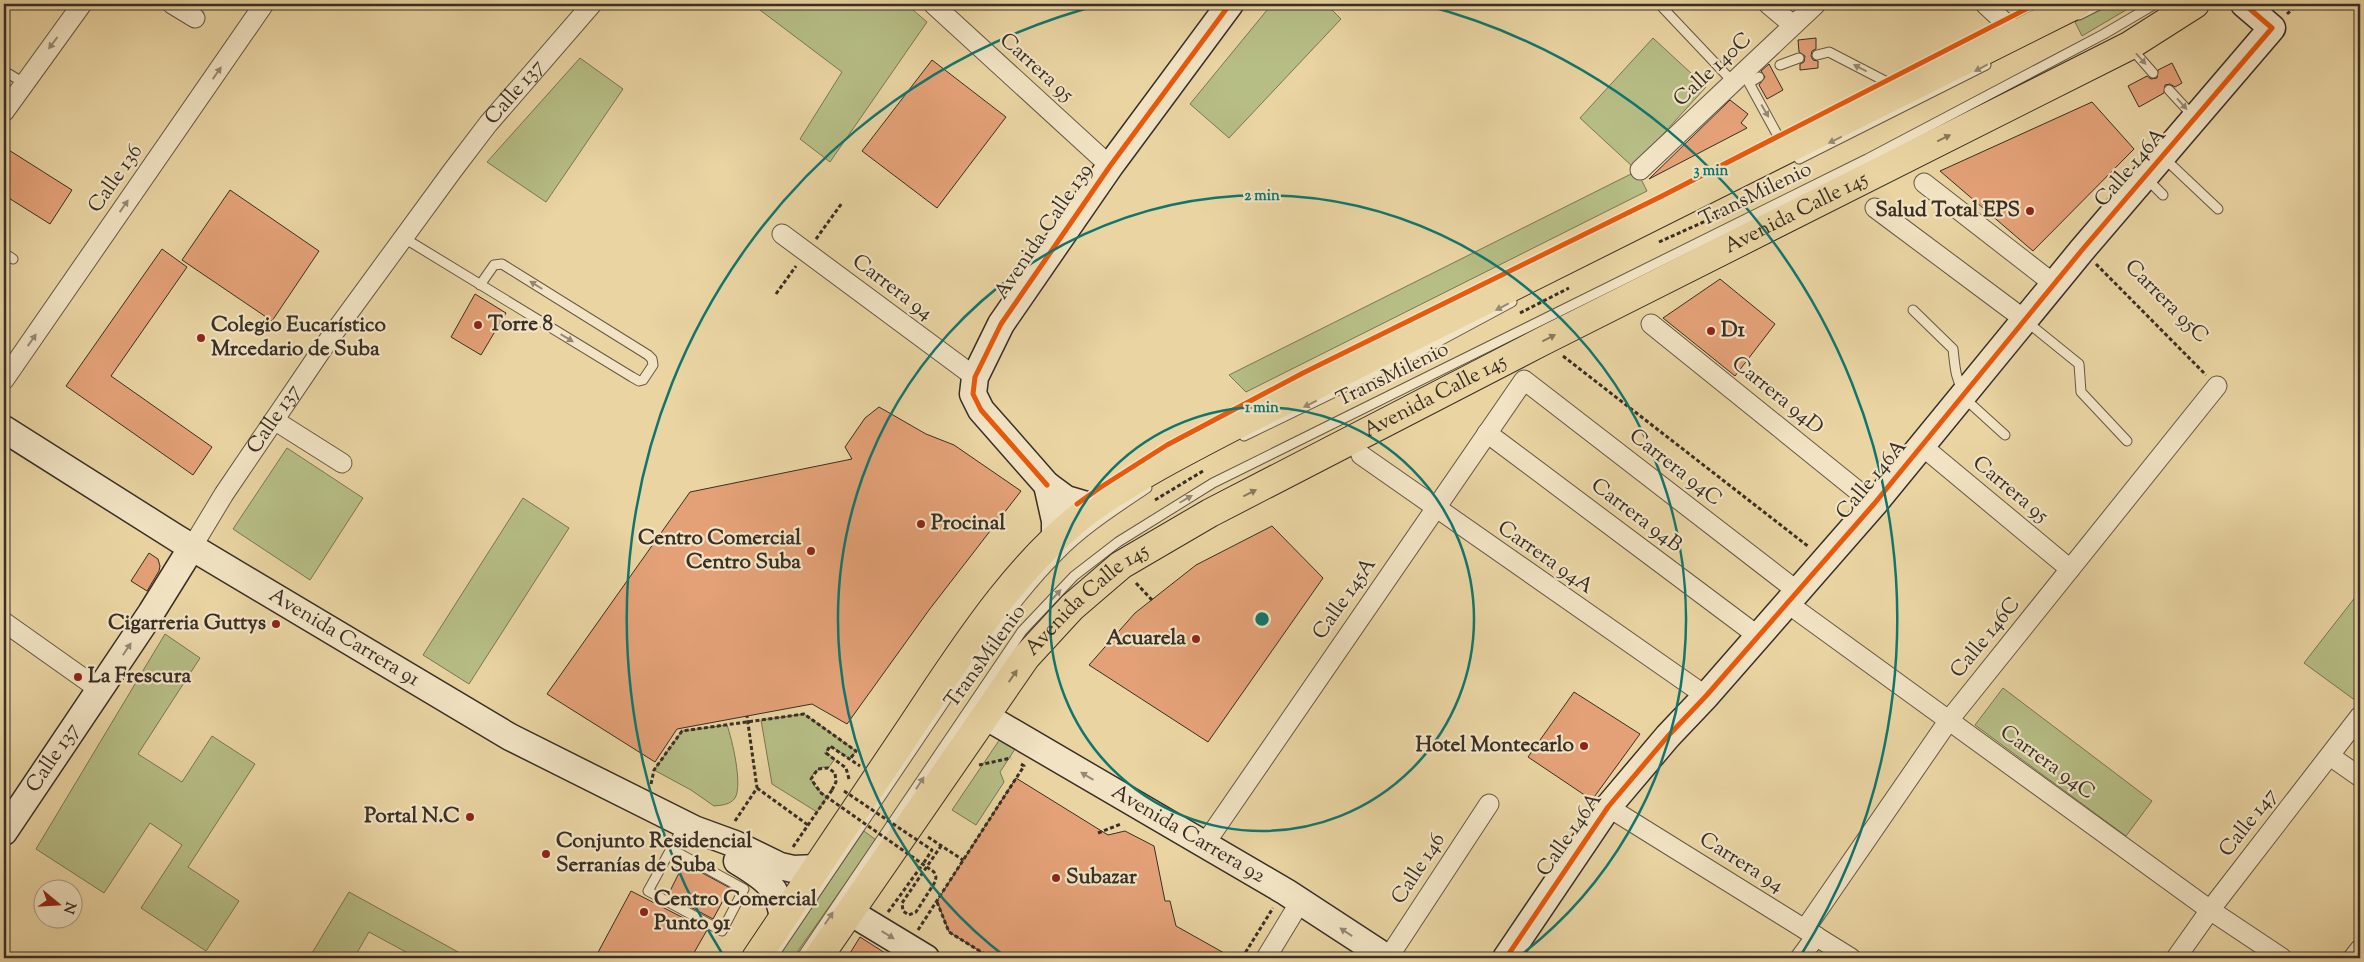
<svg xmlns="http://www.w3.org/2000/svg" width="2364" height="962" viewBox="0 0 2364 962" font-family="'Sorts Mill Goudy',serif">
<style>
.green{fill:#b6bd85;stroke:#787656}
.building{fill:#e4a177;stroke:#392f26}
.lines{fill:none;stroke-linecap:round;stroke-linejoin:round}
.lane-casing{stroke:#655845;stroke-width:11}
.street-casing{stroke:#655845;stroke-width:21}
.secondary-casing{stroke:#392f26;stroke-width:29}
.primary-casing{stroke:#392f26;stroke-width:30}
.path{stroke:#392f26;stroke-width:3;stroke-dasharray:4 2.5;stroke-linecap:butt}
.lane{stroke:#f1e3c3;stroke-width:9}
.street{stroke:#f1e3c3;stroke-width:19}
.secondary{stroke:#f1e3c3;stroke-width:26}
.primary{stroke:#e9d4a2;stroke-width:28}
.path-bridge{stroke:#392f26;stroke-width:3;stroke-dasharray:4 2.5;stroke-linecap:butt}
.cycleway-casing{stroke:#f1e3c3;stroke-width:8}
.cycleway{stroke:#e8590c;stroke-width:5}
.oneway{fill:#958974}
.oneway2{fill:#88795e}
.ring{fill:none;stroke:#0f766e;stroke-width:2.5}
.poi-dot{fill:#8f2418;stroke:#f1e3c3;stroke-width:2}
.labels{text-anchor:middle;dominant-baseline:central;stroke-width:4.5;stroke-linejoin:round;paint-order:stroke}
.street-label{font-size:21px;fill:#392f26;stroke:#f1e3c3}
.poi-label{font-size:21px;font-weight:bold;fill:#392f26;stroke:#f1e3c3;text-anchor:start}
.centre{fill:#0f766e;stroke:#f1e3c3;stroke-width:2.5}
.ring-label{font-size:15px;text-anchor:middle;font-weight:bold;fill:#0f766e;stroke:#f1e3c3;stroke-width:4.5;stroke-linejoin:round;paint-order:stroke}
</style>
<rect width="100%" height="100%" fill="#e9d4a2"/>
<filter id="stains"><feTurbulence type="fractalNoise" baseFrequency=".004" numOctaves="4"/><feColorMatrix values="0 0 0 0 .2 0 0 0 0 .09 0 0 0 0 .02 0 0 0 .5 -.17"/></filter>
<radialGradient id="worn" r=".72"><stop offset=".6" stop-color="#630" stop-opacity="0"/><stop offset="1" stop-color="#630" stop-opacity=".3"/></radialGradient>
<g class="green">
<polygon points="752,4 906,4 927,22 830,162 800,139 842,72"/>
<polygon points="1272,4 1326,4 1341,19 1229,138 1190,104"/>
<polygon points="2108,4 2136,4 2082,36 2075,22"/>
<polygon points="1653,38 1706,87 1633,167 1580,118"/>
<polygon points="580,58 623,89 546,202 487,162"/>
<polygon points="1637,171 1647,191 1246,392 1229,375"/>
<polygon points="287,448 363,498 310,580 233,529"/>
<polygon points="523,498 569,528 469,684 423,655"/>
<polygon points="2360,591 2360,695 2356,701 2304,663"/>
<polygon points="165,634 200,658 138,754 182,782 212,736 255,764 188,867 239,901 206,951 141,908 182,845 150,823 104,893 36,849"/>
<polygon points="2003,688 2152,801 2126,836 1975,725"/>
<polygon points="804,714 856,751 850,759 831,746 826,752 835,759 828,768 822,767 814,772 811,779 815,787 827,797 817,812 772,784 761,720"/>
<path d="M727 725C732 739 743 785 735 798 730 805 722 805 714 806L691 790 654 770 682 731Z"/>
<polygon points="1000,739 1015,749 1000,772 1004,782 976,825 952,810"/>
<polygon points="864,831 876,840 793,958 778,958"/>
<polygon points="349,892 469,958 417,958 369,932 354,958 309,958"/>
</g>
<g class="building">
<polygon points="1816,38 1816,49 1812,51 1811,56 1813,60 1818,61 1818,68 1800,70 1800,64 1804,62 1805,56 1799,52 1798,40"/>
<polygon points="932,60 1006,117 937,208 862,151"/>
<polygon points="2172,63 2182,83 2175,87 2170,84 2165,85 2164,93 2139,107 2128,86 2147,76 2151,79 2157,78 2158,70"/>
<polygon points="1769,64 1783,90 1767,99 1759,85 1765,77 1761,71"/>
<polygon points="1730,100 1748,114 1741,123 1747,128 1649,179"/>
<polygon points="2092,102 2134,149 2033,251 1940,171"/>
<polygon points="4,147 72,190 50,224 4,195"/>
<polygon points="230,190 319,251 272,321 182,260"/>
<polygon points="162,249 187,267 111,376 212,447 193,475 66,386"/>
<polygon points="1720,279 1775,324 1735,376 1663,318"/>
<polygon points="475,294 506,313 481,355 451,337"/>
<polygon points="879,407 926,434 954,445 1021,491 929,610 847,724 812,704 677,729 655,762 547,694 690,492 852,459 845,447 865,418"/>
<polygon points="1272,526 1323,578 1208,742 1089,665 1135,613 1196,565"/>
<polygon points="149,553 158,559 160,566 159,571 147,591 131,581"/>
<polygon points="1574,692 1640,734 1592,800 1528,757"/>
<polygon points="1016,778 1108,835 1125,831 1154,846 1165,901 1170,901 1176,926 1233,958 991,958 949,932 937,901"/>
<polygon points="684,863 730,888 713,919 668,895"/>
<polygon points="631,891 707,930 691,958 595,958"/>
<polygon points="860,937 893,958 847,958"/>
</g>
<g class="lines">
<defs>
<g id="lane">
<polyline points="1667,4 1663,8 1733,82"/>
<polyline points="2079,15 2101,4"/>
<polyline points="2131,48 2153,73"/>
<polyline points="1817,55 1829,52 1885,81 1896,89"/>
<polyline points="1780,65 1799,58"/>
<polyline points="4,71 24,83"/>
<polyline points="1759,77 1749,83 1784,147"/>
<polyline points="2169,90 2193,116"/>
<polyline points="2164,158 2218,209"/>
<polyline points="1799,159 1986,65"/>
<polyline points="2147,179 2163,195"/>
<polyline points="404,238 632,377 639,381 643,380 653,365 652,359 648,355 502,264 494,265 480,285"/>
<polyline points="4,253 13,259"/>
<path d="M1913 310 1953 349C1955 366 1955 378 1964 393L1962 396 2005 435"/>
<polyline points="2027,322 2079,364 2081,392 2127,441"/>
<polyline points="1244,436 1432,345 1512,302"/>
<path d="M671 849 744 889 722 931 648 891C660 870 671 848 683 827"/>
<path d="M772 958 973 660C1000 625 1027 587 1058 556 1084 529 1116 509 1147 488"/>
<polyline points="801,958 1022,631 1074,576 1118,542 1213,483 1867,159 2104,34 2155,4"/>
</g>
<g id="street">
<polyline points="172,4 195,18"/>
<polyline points="933,4 1110,166"/>
<polyline points="1768,4 1793,25"/>
<polyline points="1985,4 2017,34"/>
<polyline points="4,112 82,4"/>
<polyline points="1640,170 1816,4"/>
<polyline points="1924,183 2054,284"/>
<polyline points="1875,208 2025,320"/>
<polyline points="782,234 975,377"/>
<polyline points="1651,324 1874,504"/>
<polyline points="4,380 264,4"/>
<polyline points="274,420 342,463"/>
<polyline points="1487,433 1758,636"/>
<polyline points="1922,446 2070,569"/>
<polyline points="1361,455 1706,696"/>
<path id="s1" d="M192 547 224 494 325 345 453 170 488 124 592 4"/>
<polyline points="1787,603 2210,910 2282,958"/>
<polyline points="4,622 100,690"/>
<polyline points="2330,756 2360,777"/>
<polyline points="1608,807 1851,958"/>
<polyline points="1204,845 1524,380 1797,591"/>
<polyline points="1805,929 1949,720 2217,386"/>
<polyline points="1266,958 1300,902"/>
<polyline points="1388,958 1489,804"/>
<polyline points="1800,958 1816,936"/>
<polyline points="2176,958 2210,910 2360,716"/>
<polyline points="2353,958 2360,949"/>
</g>
<g id="secondary">
<path id="s2" d="M4 429 178 539 510 737 694 829 735 844 780 866 793 869 817 868"/>
<polyline points="1047,485 1055,521 1055,540"/>
<polyline points="1093,507 1066,499 1047,485 981,410 973,394 975,377 1001,324 1110,166 1230,4"/>
<path id="s3" d="M985 716 1286 892 1387 958"/>
<path id="s4" d="M4 832 151 613 192 547"/>
<path d="M737 861C764 878 778 885 783 918"/>
<polyline points="850,912 926,958"/>
<polyline points="1506,958 1608,807 1668,736 1706,696 1874,504 2082,250 2272,28 2244,4"/>
</g>
<g id="primary">
<path d="M756 958C807 882 858 806 909 730 959 655 1019 559 1093 507 1137 476 1186 451 1234 426L2077 4"/>
<path id="s5" d="M818 958 1026 657 1072 607 1121 565 1210 513 1543 341 2129 46 2195 4"/>
</g>
</defs>
<use href="#lane" class="lane-casing"/>
<use href="#street" class="street-casing"/>
<use href="#secondary" class="secondary-casing"/>
<use href="#primary" class="primary-casing"/>
<g class="path">
<polyline points="2287,14 2298,4"/>
<polyline points="816,239 842,203"/>
<polyline points="1659,242 1737,207"/>
<polyline points="2096,264 2206,375"/>
<polyline points="776,294 796,266"/>
<polyline points="1520,313 1569,288"/>
<polyline points="1563,356 1809,547"/>
<polyline points="1155,500 1203,471"/>
<polyline points="1136,583 1152,600"/>
<polyline points="979,765 1011,758"/>
<polyline points="849,779 846,768 826,753 830,746 860,766"/>
<polyline points="651,784 654,770 682,731 804,714 856,751 850,759"/>
<polyline points="757,788 808,825"/>
<polyline points="735,821 757,788 747,716"/>
<polyline points="1098,833 1121,824"/>
<polyline points="928,837 963,860"/>
<polyline points="793,847 832,790"/>
<polyline points="917,881 941,846"/>
<polyline points="937,902 949,932 991,958"/>
<polyline points="888,912 923,864"/>
<polyline points="918,930 1024,766 1021,764"/>
<polyline points="1242,958 1273,908"/>
</g>
<use href="#lane" class="lane"/>
<use href="#street" class="street"/>
<use href="#secondary" class="secondary"/>
<use href="#primary" class="primary"/>
<g class="path-bridge">
<polyline points="832,790 836,782 835,773 828,768 818,769 811,779 821,793 934,872 936,877 935,882 916,912 909,915 903,911 902,903 917,881"/>
<polyline points="844,791 932,850 923,864"/>
</g>
<defs>
<g id="cycleway">
<polyline points="1047,485 981,410 973,394 975,377 1001,324 1110,166 1230,4"/>
<polyline points="1077,504 1101,487 1167,445 1303,373 1662,196 2036,4"/>
<polyline points="1506,958 1608,807 1668,736 1706,696 1874,504 2082,250 2272,28 2244,4"/>
</g>
</defs>
<use href="#cycleway" class="cycleway-casing"/>
<use href="#cycleway" class="cycleway"/>
</g>
<defs><path id="oneway-solid" d="M-6-.8H1V-3.2L6.5 0L1 3.2V.8H-6Z" transform="scale(1.25)"/></defs>
<g class="oneway">
<use href="#oneway-solid" transform="translate(53 43) rotate(127)"/>
<use href="#oneway-solid" transform="translate(2141 59) rotate(48)"/>
<use href="#oneway-solid" transform="translate(1860 68) rotate(-153)"/>
<use href="#oneway-solid" transform="translate(1981 68) rotate(152)"/>
<use href="#oneway-solid" transform="translate(217 73) rotate(-55)"/>
<use href="#oneway-solid" transform="translate(2182 104) rotate(48)"/>
<use href="#oneway-solid" transform="translate(1765 111) rotate(60)"/>
<use href="#oneway-solid" transform="translate(1835 140) rotate(154)"/>
<use href="#oneway-solid" transform="translate(124 206) rotate(-55)"/>
<use href="#oneway-solid" transform="translate(536 285) rotate(-148)"/>
<use href="#oneway-solid" transform="translate(1502 307) rotate(152)"/>
<use href="#oneway-solid" transform="translate(567 338) rotate(31)"/>
<use href="#oneway-solid" transform="translate(32 340) rotate(-55)"/>
<use href="#oneway-solid" transform="translate(1310 404) rotate(154)"/>
<use href="#oneway-solid" transform="translate(1186 499) rotate(-30)"/>
<use href="#oneway-solid" transform="translate(1056 595) rotate(-47)"/>
<use href="#oneway-solid" transform="translate(127 649) rotate(-56)"/>
<use href="#oneway-solid" transform="translate(1087 776) rotate(-149)"/>
<use href="#oneway-solid" transform="translate(920 783) rotate(-57)"/>
<use href="#oneway-solid" transform="translate(829 918) rotate(-56)"/>
<use href="#oneway-solid" transform="translate(1346 932) rotate(-147)"/>
<use href="#oneway-solid" transform="translate(888 935) rotate(31)"/>
</g>
<g class="oneway2">
<use href="#oneway-solid" transform="translate(1944 138) rotate(-26)"/>
<use href="#oneway-solid" transform="translate(1549 338) rotate(-27)"/>
<use href="#oneway-solid" transform="translate(1250 493) rotate(-27)"/>
<use href="#oneway-solid" transform="translate(1013 676) rotate(-55)"/>
</g>
<g class="ring">
<circle cx="1262" cy="619" r="212"/>
<path d="M1007 958A424 424 0 1 1 1517 958"/>
<path d="M723 955A635 635 0 0 1 1103 4M1421 4A635 635 0 0 1 1801 955"/>
</g>
<g class="poi-dot">
<circle cx="2030" cy="211" r="5"/>
<circle cx="478" cy="325" r="5"/>
<circle cx="1711" cy="331" r="5"/>
<circle cx="201" cy="338" r="5"/>
<circle cx="921" cy="524" r="5"/>
<circle cx="811" cy="551" r="5"/>
<circle cx="276" cy="624" r="5"/>
<circle cx="1196" cy="639" r="5"/>
<circle cx="78" cy="677" r="5"/>
<circle cx="1584" cy="746" r="5"/>
<circle cx="470" cy="817" r="5"/>
<circle cx="546" cy="854" r="5"/>
<circle cx="1056" cy="878" r="5"/>
<circle cx="644" cy="912" r="5"/>
</g>
<g class="labels">
<g class="street-label">
<text transform="translate(1036 68) rotate(42)">Carrera 95</text>
<text transform="translate(1713 70) rotate(-43)">Calle 140C</text>
<text stroke="none"><textPath href="#s1" startOffset="558">Calle 137</textPath></text>
<text transform="translate(2131 168) rotate(-49)">Calle 146A</text>
<text transform="translate(116 179) rotate(-55)">Calle 136</text>
<text transform="translate(1756 195) rotate(-26)">TransMilenio</text>
<text stroke="none"><textPath href="#s5" startOffset="1260">Avenida Calle 145</textPath></text>
<text transform="translate(1044 232) rotate(-56)">Avenida Calle 139</text>
<text transform="translate(892 288) rotate(37)">Carrera 94</text>
<text transform="translate(2166 302) rotate(45)">Carrera 95C</text>
<text transform="translate(1393 375) rotate(-26)">TransMilenio</text>
<text transform="translate(1777 396) rotate(39)">Carrera 94D</text>
<text stroke="none"><textPath href="#s5" startOffset="855">Avenida Calle 145</textPath></text>
<text stroke="none"><textPath href="#s1" startOffset="152">Calle 137</textPath></text>
<text transform="translate(1675 468) rotate(38)">Carrera 94C</text>
<text transform="translate(1872 480) rotate(-50)">Calle 146A</text>
<text transform="translate(2010 490) rotate(40)">Carrera 95</text>
<text transform="translate(1636 516) rotate(37)">Carrera 94B</text>
<text transform="translate(1545 558) rotate(35)">Carrera 94A</text>
<text transform="translate(1345 599) rotate(-55)">Calle 145A</text>
<text stroke="none"><textPath href="#s5" startOffset="450">Avenida Calle 145</textPath></text>
<text stroke="none"><textPath href="#s2" startOffset="399">Avenida Carrera 91</textPath></text>
<text transform="translate(1986 638) rotate(-51)">Calle 146C</text>
<text transform="translate(986 657) rotate(-54)">TransMilenio</text>
<text stroke="none"><textPath href="#s4" startOffset="89">Calle 137</textPath></text>
<text transform="translate(2047 763) rotate(36)">Carrera 94C</text>
<text transform="translate(2249 823) rotate(-52)">Calle 147</text>
<text stroke="none"><textPath href="#s3" startOffset="235">Avenida Carrera 92</textPath></text>
<text transform="translate(1570 835) rotate(-55)">Calle 146A</text>
<text transform="translate(1741 863) rotate(32)">Carrera 94</text>
<text transform="translate(1419 869) rotate(-57)">Calle 146</text>
</g>
<g class="poi-label">
<text x="2020" y="211" text-anchor="end">Salud Total EPS</text>
<text x="488" y="325">Torre 8</text>
<text x="211" y="326">Colegio Eucarístico<tspan x="211" dy="24">Mrcedario de Suba</tspan></text>
<text x="1721" y="331">D1</text>
<text x="931" y="524">Procinal</text>
<text x="801" y="539" text-anchor="end">Centro Comercial<tspan x="801" dy="24">Centro Suba</tspan></text>
<text x="266" y="624" text-anchor="end">Cigarreria Guttys</text>
<text x="1186" y="639" text-anchor="end">Acuarela</text>
<text x="88" y="677">La Frescura</text>
<text x="1574" y="746" text-anchor="end">Hotel Montecarlo</text>
<text x="460" y="817" text-anchor="end">Portal N.C</text>
<text x="556" y="842">Conjunto Residencial<tspan x="556" dy="24">Serranías de Suba</tspan></text>
<text x="1066" y="878">Subazar</text>
<text x="654" y="900">Centro Comercial<tspan x="654" dy="24">Punto 91</tspan></text>
</g>
</g>
<circle cx="1262" cy="619" r="8" class="centre"/>
<g class="ring-label">
<text x="1711" y="175">3 min</text>
<text x="1262" y="200">2 min</text>
<text x="1262" y="412">1 min</text>
</g>
<rect width="2364" height="962" fill="none" stroke="#e9d4a2" stroke-width="20"/>
<rect x="5" y="5" width="2354" height="952" fill="none" stroke="#392f26" stroke-width="2.5"/>
<rect x="10" y="10" width="2344" height="942" fill="none" stroke="#392f26"/>
<g transform="translate(58 904) rotate(108)"><circle r="24" fill="#f1e3c3" stroke="#a79b84"/>
<path d="M0-4L9 19L0 12L-9 19Z" fill="#8f2418"/>
<text y="-8" font-size="14" font-weight="bold" text-anchor="middle" fill="#392f26">N</text>
</g>
<rect width="100%" height="100%" filter="url(#stains)"/>
<rect width="100%" height="100%" fill="url(#worn)"/>
</svg>
